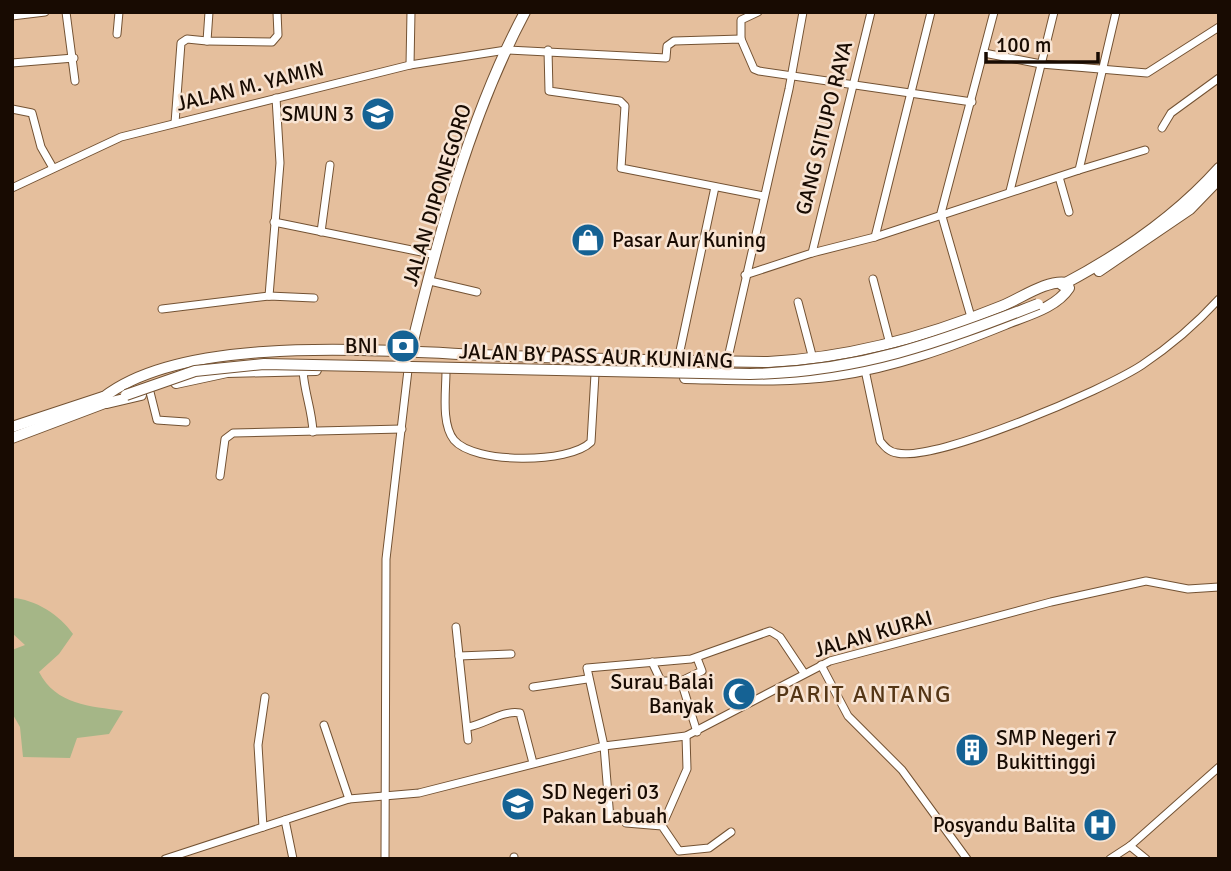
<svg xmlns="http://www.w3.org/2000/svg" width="1231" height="871" viewBox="0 0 1231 871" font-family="Signika,sans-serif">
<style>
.green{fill:#a5b687}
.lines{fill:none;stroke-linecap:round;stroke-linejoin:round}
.minor-casing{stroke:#735233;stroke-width:9}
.highway-casing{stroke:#735233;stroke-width:12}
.minor{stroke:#fff;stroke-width:7}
.highway{stroke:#fff;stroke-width:10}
.highway-bridge-casing{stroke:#735233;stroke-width:12;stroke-linecap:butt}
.highway-bridge{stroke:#fff;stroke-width:10}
.labels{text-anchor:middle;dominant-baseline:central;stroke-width:5;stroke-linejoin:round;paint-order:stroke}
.street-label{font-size:21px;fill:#180b02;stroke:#f8e4d3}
.poi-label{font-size:21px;fill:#180b02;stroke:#f8e4d3;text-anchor:end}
.quarter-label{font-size:24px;letter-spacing:2px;fill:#543616;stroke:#f8e4d3}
</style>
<rect width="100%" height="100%" fill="#e5bf9d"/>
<path class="green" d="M12 598C35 599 60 615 73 634L59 654 39 672C56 705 90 706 123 711L109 734 77 738 70 758 23 757 20 727 12 713V650L25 645 12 633Z"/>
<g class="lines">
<defs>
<g id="minor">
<polyline points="66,12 75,81"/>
<polyline points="209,12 207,41 272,42 278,35 277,12"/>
<polyline points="12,16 45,12"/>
<polyline points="117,34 119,12"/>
<polyline points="741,39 741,20 758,12"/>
<polyline points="548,50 549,91 620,101 625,106 621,168 764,196"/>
<polyline points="984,53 1041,64 1147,73 1219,27"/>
<polyline points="12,63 74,58"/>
<polyline points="410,65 411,12"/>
<polyline points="12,109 32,113 41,147 53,168"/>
<polyline points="175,123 181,43 187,39 207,41"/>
<polyline points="1162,128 1171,113 1219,78"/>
<polyline points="1079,170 1145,150"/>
<polyline points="1059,177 1069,212"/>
<polyline points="12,188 121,137 410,65 506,50 666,58 667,46 674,41 741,39 754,69 759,71 972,102"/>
<polyline points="1010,191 1054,12"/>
<polyline points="274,222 436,255"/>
<polyline points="321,232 330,165"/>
<polyline points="875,237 931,12"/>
<polyline points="812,253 875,237 1079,170 1116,12"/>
<polyline points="745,275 812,253 871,12"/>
<polyline points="873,279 890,344"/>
<polyline points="430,281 477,292"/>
<polyline points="269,296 280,163 276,98"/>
<polyline points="798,302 813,359"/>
<polyline points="162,309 269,296 314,298"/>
<polyline points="971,317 941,213 994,12"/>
<polyline points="678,360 715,187"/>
<polyline points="727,362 789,89 803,12"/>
<path d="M303 370C304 392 312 409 313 432"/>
<path d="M865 370 880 441C885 447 889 452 897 453 937 462 1104 390 1142 365 1169 347 1197 323 1219 299"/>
<path d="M446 371C446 391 441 424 454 440 474 464 569 464 591 442L595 374"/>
<polyline points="150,392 157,420 186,422"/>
<polyline points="220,476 225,439 233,433 402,429"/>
<polyline points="456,627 468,740"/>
<polyline points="459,656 511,654"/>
<polyline points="652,662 661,681 681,681 702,671 697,658"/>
<polyline points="821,665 848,716 902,770 967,859"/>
<polyline points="681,681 697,732"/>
<polyline points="533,687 587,679"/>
<polyline points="324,725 349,799"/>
<path d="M468 727C486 724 502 710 520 713L533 763"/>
<polyline points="610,819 604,746 587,668 691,659 770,631 780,637 804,673"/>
<polyline points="285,820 293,859"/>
<polyline points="626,823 662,826 679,851 709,848 731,832"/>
<polyline points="662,826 687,769 686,736"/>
<polyline points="263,827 258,745 265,697"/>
<polyline points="1130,846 1146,859"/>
<polyline points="514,857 514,859"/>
<polyline points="165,859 349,799 419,793 604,746 686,736 830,661 1051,602 1146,581 1188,589 1219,587"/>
<polyline points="385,859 386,559 408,370"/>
<polyline points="1110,859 1130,846 1219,767"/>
</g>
<g id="highway">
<polyline points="1099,271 1190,209 1219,179"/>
<path d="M1062 285C1119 255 1176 216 1219 168"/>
<path d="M410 353C438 238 469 117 525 12"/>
<path d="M685 378C735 379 786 382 836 375 894 367 951 346 1005 324 1027 315 1056 308 1069 288"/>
<polyline points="176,383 227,372 316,370"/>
<path d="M104 397C190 330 401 353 509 356 595 359 682 361 768 362 850 358 926 337 1002 306 1020 299 1047 279 1067 283"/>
<polyline points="107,403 141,395"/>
<polyline points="12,427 103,397"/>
<polyline points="12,438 110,401"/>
</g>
</defs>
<use href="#minor" class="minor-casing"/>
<use href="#highway" class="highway-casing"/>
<use href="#minor" class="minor"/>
<use href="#highway" class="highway"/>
<defs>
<path id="highway-bridge" d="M126 395 195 371 264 364 750 374C859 372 938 343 1038 304"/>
</defs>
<use href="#highway-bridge" class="highway-bridge-casing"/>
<use href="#highway-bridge" class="highway-bridge"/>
</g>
<defs>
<symbol id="school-disc" viewBox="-11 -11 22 22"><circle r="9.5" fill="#156294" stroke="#f8e4d3"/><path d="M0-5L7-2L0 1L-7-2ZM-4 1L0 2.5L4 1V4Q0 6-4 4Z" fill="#fff"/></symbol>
<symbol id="shop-disc" viewBox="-11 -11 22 22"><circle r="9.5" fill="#156294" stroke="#f8e4d3"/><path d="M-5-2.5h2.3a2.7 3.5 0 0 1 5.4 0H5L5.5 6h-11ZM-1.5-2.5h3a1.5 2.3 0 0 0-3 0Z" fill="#fff"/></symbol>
<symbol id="bank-disc" viewBox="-11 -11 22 22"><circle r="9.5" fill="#156294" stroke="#f8e4d3"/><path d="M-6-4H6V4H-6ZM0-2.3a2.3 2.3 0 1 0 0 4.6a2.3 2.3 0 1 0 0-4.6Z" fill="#fff"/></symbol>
<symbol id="mosque-disc" viewBox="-11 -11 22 22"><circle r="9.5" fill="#156294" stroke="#f8e4d3"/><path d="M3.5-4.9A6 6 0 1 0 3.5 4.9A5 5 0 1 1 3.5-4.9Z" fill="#fff"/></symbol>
<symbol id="building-disc" viewBox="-11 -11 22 22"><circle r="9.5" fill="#156294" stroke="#f8e4d3"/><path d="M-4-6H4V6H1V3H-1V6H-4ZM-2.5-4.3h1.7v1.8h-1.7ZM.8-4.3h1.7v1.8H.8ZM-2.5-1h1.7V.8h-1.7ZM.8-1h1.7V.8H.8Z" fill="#fff"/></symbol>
<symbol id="hospital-disc" viewBox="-11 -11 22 22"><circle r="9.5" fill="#156294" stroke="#f8e4d3"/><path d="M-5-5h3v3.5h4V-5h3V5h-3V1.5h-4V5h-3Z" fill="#fff"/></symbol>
</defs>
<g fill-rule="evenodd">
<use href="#school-disc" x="359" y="95" width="38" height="38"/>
<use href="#shop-disc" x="569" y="221" width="38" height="38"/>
<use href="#bank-disc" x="384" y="327" width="38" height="38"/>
<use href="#mosque-disc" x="720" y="675" width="38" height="38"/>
<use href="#building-disc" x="953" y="731" width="38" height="38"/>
<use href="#school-disc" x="499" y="785" width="38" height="38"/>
<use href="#hospital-disc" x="1081" y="806" width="38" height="38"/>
</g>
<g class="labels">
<g class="street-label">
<text transform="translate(250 86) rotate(-14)">JALAN M. YAMIN</text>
<text transform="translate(824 128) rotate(-76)">GANG SITUPO RAYA</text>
<text transform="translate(437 195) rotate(-73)">JALAN DIPONEGORO</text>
<text transform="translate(596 356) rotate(2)">JALAN BY PASS AUR KUNIANG</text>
<text transform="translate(873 634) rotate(-16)">JALAN KURAI</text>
</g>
<g class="poi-label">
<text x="354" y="114">SMUN 3</text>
<text x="612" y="240" text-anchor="start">Pasar Aur Kuning</text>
<text x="378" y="346">BNI</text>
<text x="714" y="682">Surau Balai<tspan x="714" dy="24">Banyak</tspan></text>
<text x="996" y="738" text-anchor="start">SMP Negeri 7<tspan x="996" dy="24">Bukittinggi</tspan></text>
<text x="542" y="792" text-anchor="start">SD Negeri 03<tspan x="542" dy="24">Pakan Labuah</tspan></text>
<text x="1076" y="825">Posyandu Balita</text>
</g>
<g class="quarter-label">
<text x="864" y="694">PARIT ANTANG</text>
</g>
</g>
<rect width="1231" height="871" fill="none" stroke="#180b02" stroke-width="28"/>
<path d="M986 52v10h112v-10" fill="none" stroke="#180b02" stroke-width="3.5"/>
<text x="996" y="52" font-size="21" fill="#180b02" stroke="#f8e4d3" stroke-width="5" paint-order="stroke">100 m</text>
</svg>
